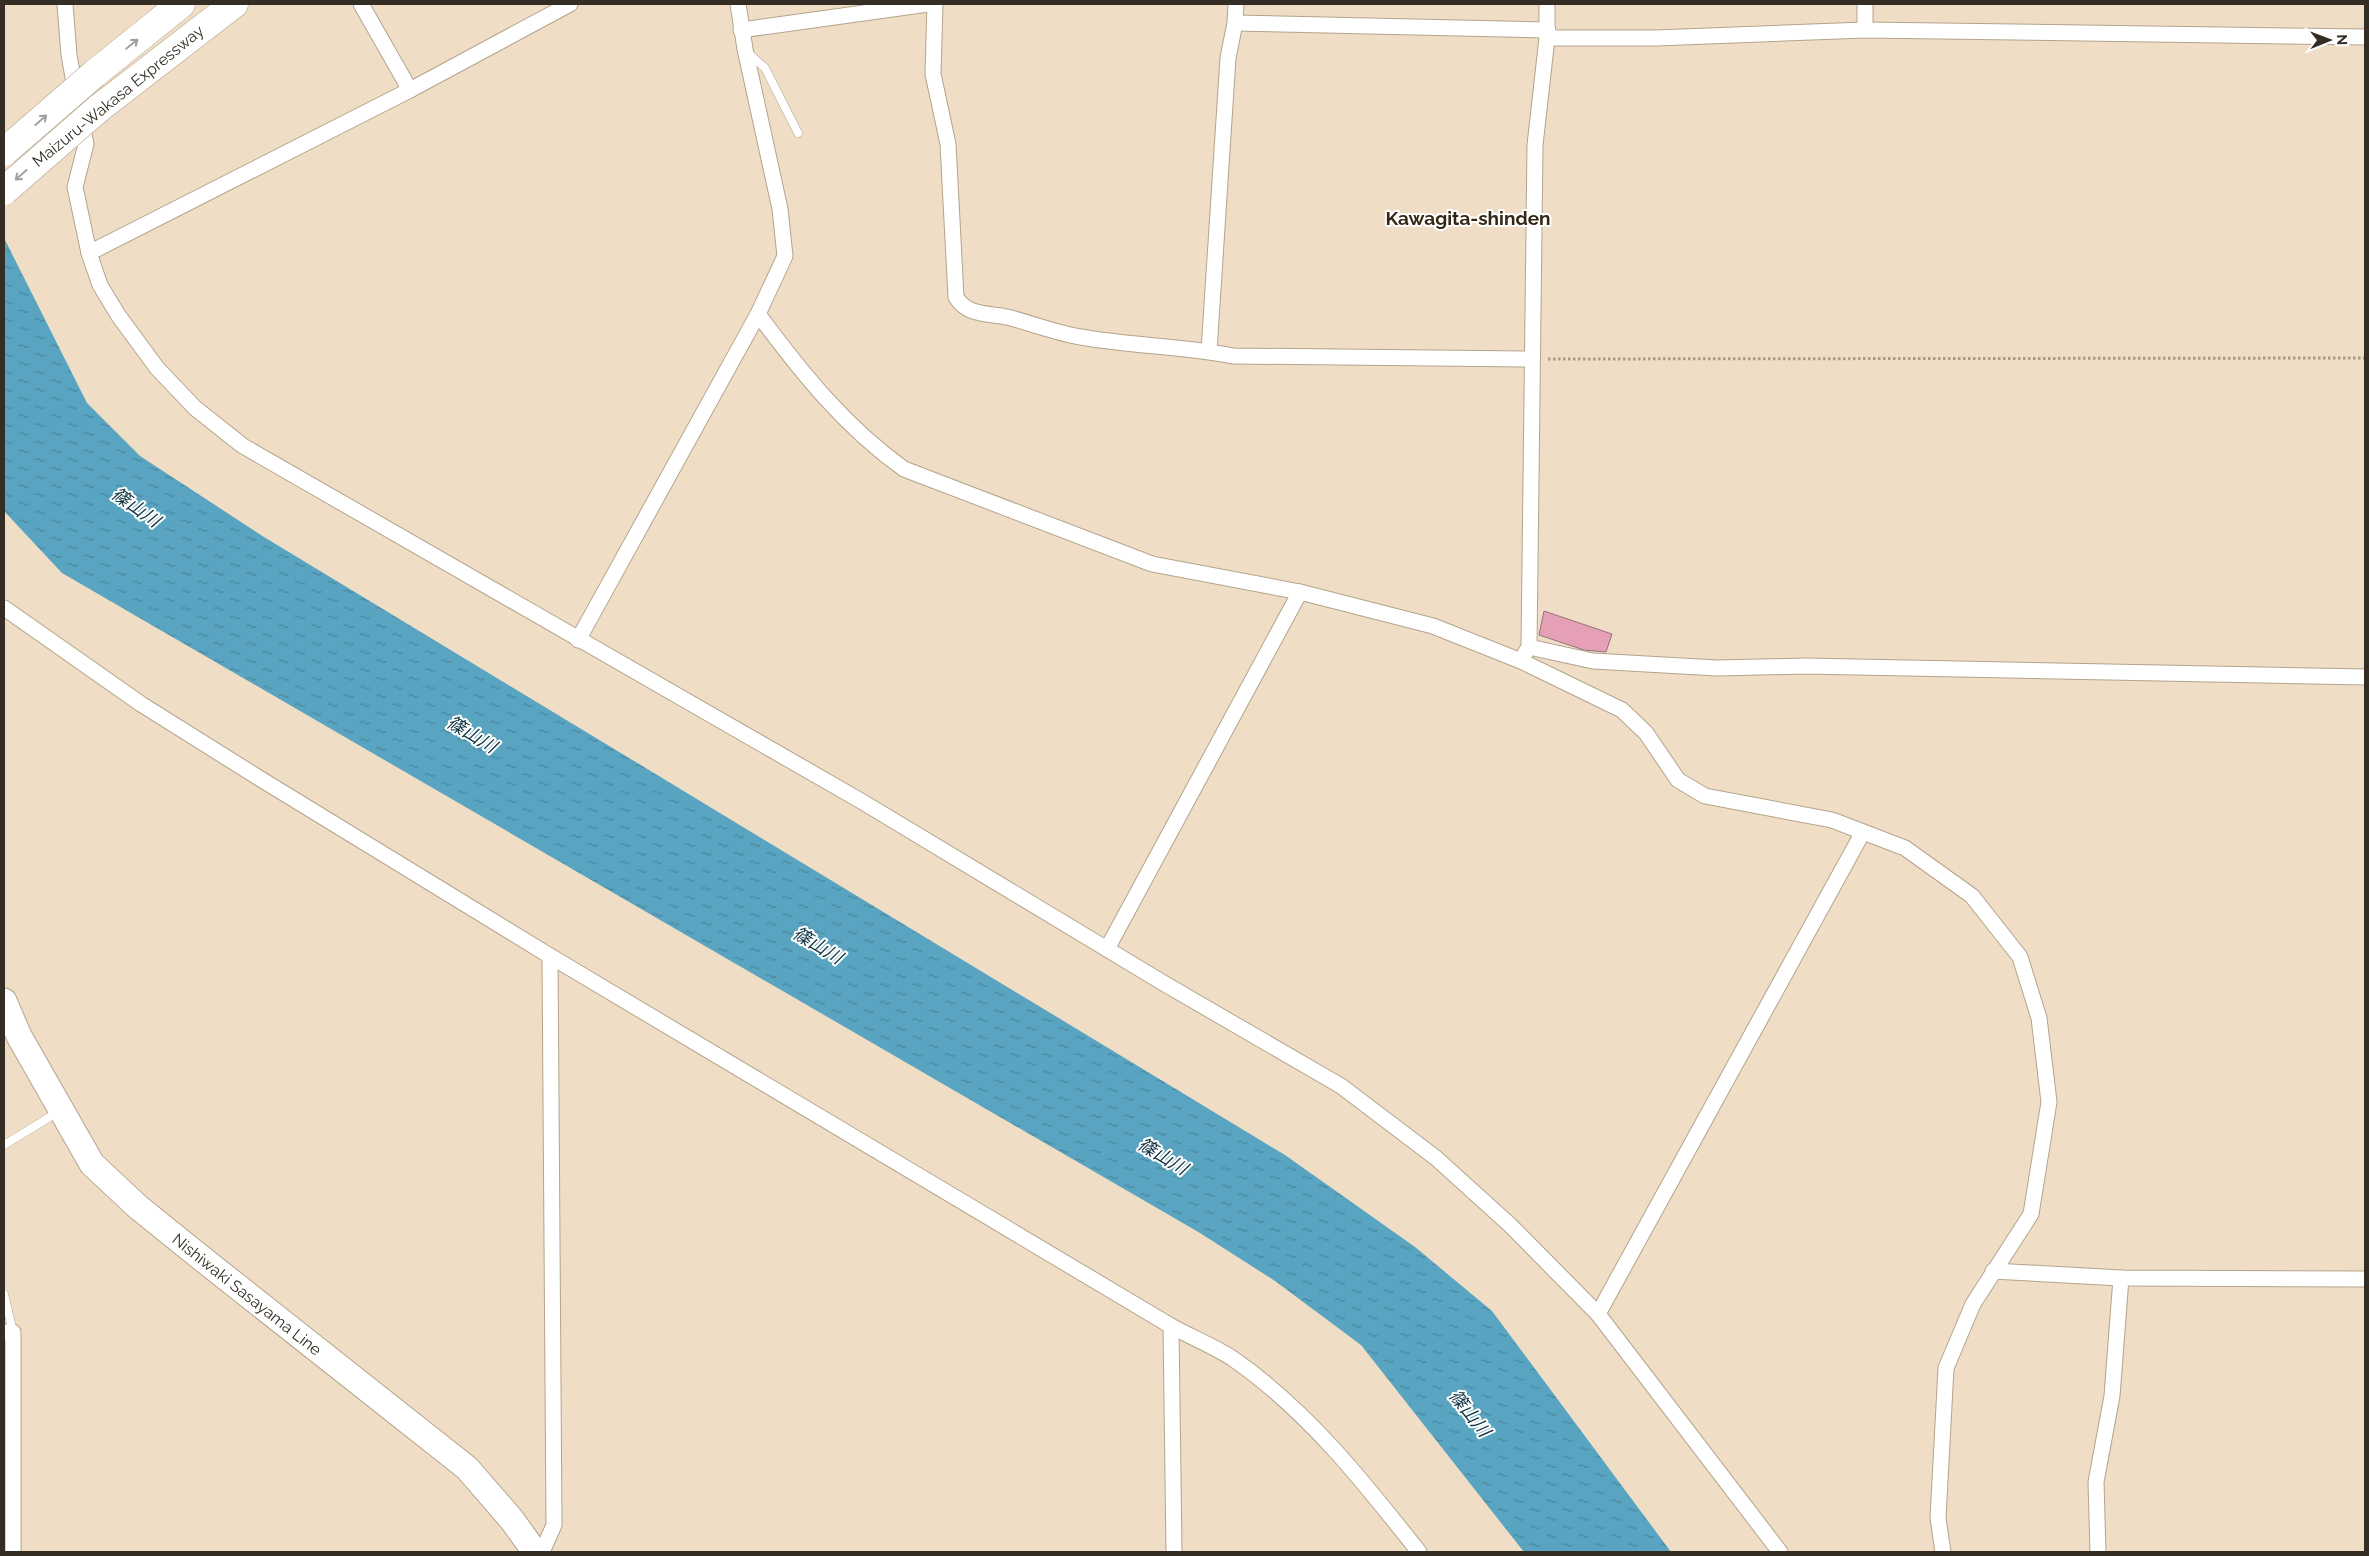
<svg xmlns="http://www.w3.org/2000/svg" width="2369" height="1556" viewBox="0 0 2369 1556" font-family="Raleway,'Noto Sans JP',sans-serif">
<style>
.water{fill:url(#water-ripples)}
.building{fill:#e6a0b6;stroke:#92747d}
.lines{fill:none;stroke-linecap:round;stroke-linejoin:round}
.lane-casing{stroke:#b4a48c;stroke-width:9}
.street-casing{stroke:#b4a48c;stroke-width:17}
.primary-casing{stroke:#b4a48c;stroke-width:27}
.highway-casing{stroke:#b4a48c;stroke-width:29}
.path{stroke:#a89b88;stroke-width:3;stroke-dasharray:2.5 2.5;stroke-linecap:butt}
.lane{stroke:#fff;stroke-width:8}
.street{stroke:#fff;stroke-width:15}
.primary{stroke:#fff;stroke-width:25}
.highway{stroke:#fff;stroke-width:28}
.highway-bridge-casing{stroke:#b4a48c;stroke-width:29;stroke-linecap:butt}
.highway-bridge{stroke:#fff;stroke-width:28}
.oneway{stroke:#a3a09c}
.labels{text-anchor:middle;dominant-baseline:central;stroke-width:4;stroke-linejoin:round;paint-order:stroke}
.street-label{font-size:16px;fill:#332d23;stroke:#fff}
.water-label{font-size:18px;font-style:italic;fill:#0f3340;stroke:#fff}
.quarter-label{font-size:19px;font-weight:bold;fill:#352813;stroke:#fff}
</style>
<defs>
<pattern id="water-ripples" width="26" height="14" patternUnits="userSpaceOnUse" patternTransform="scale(1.25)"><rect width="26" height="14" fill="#58a4c1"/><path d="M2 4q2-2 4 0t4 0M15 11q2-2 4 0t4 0" fill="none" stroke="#49869c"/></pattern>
</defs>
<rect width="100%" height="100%" fill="#efdec5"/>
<polygon class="water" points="4,230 5,240 87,403 140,456 264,537 1285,1155 1415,1247 1492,1311 1671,1552 1524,1552 1361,1345 1275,1281 1200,1233 62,573 4,511"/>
<polygon class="building" points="1544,611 1612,634 1606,652 1584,650 1539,635"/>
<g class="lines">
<defs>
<g id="lane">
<polyline points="748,53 765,68 798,133"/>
<polyline points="4,1145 58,1112"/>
<polyline points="4,1294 13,1332"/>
</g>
<g id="street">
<polyline points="65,4 69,55 76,94"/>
<polyline points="361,4 410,90"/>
<path d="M935 4 933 74 948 144 956 297C967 316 988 313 1007 317 1031 323 1056 333 1081 337 1131 346 1183 346 1233 356L1531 359"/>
<polyline points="1235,23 1548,30"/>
<polyline points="741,30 928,4"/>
<polyline points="1865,30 1865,4"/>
<polyline points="1547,38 1656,38 1865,30 2365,37"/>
<polyline points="81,119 86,144 75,187 89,253 100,285 118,315 157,368 195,408 243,446 861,801 1165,984 1341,1086 1436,1158 1510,1225 1598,1314 1780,1552"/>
<polyline points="89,253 410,90 570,4"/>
<path d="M758 314C801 372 845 427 904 469L1152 564 1300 592 1433 626 1521 661 1622 710 1646 733 1678 780 1705 796 1832 820 1905 848 1972 896 2020 957 2039 1018 2049 1102 2031 1214 1973 1304 1946 1368 1938 1518 1943 1552"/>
<polyline points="1209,351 1228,58 1235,23 1236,4"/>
<path d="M4 608 141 704 259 778 550 956 1171 1326C1191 1337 1213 1346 1232 1358 1307 1410 1363 1481 1419 1552"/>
<polyline points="578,640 758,314 785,256 780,209 745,49 738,4"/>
<polyline points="1529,647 1593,661 1717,668 1806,666 2365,677"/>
<polyline points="1524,655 1529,647 1535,145 1547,38 1547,4"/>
<polyline points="1107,949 1300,592"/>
<polyline points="1993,1271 2121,1278 2365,1279"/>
<polyline points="1598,1314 1863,832"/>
<polyline points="1171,1326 1174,1552"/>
<polyline points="4,1332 13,1332 13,1552"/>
<polyline points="542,1552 554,1525 550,956"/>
<polyline points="2098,1552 2096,1482 2112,1396 2121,1278"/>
</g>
<g id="primary">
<path id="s1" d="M4 1001 19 1036 92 1164 138 1207 200 1257 467 1468 512 1520 535 1552"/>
</g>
<g id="highway">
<polyline points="94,74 181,4"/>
<polyline points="98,109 234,4"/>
</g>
</defs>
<use href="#lane" class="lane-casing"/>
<use href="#street" class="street-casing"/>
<use href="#primary" class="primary-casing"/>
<use href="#highway" class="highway-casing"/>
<polyline class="path" points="1548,359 2365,358"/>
<use href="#lane" class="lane"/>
<use href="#street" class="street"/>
<use href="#primary" class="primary"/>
<use href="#highway" class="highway"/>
<defs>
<g id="highway-bridge">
<polyline points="4,152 94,74"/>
<polyline points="4,191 98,109"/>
</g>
</defs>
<use href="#highway-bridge" class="highway-bridge-casing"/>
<use href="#highway-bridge" class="highway-bridge"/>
</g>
<defs><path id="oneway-shaft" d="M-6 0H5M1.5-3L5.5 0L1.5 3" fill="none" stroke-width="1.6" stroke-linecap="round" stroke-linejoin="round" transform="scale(1.25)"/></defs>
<g class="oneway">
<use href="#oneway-shaft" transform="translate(132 44) rotate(-39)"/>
<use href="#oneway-shaft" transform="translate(41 120) rotate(-41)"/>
<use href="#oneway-shaft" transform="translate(21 175) rotate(139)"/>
</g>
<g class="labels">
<g class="street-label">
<text transform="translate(118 96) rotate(-39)">Maizuru-Wakasa Expressway</text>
<text stroke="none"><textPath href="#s1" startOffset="388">Nishiwaki Sasayama Line</textPath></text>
</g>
<g class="water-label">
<text transform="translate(136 507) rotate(35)">篠山川</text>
<text transform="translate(472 734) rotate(31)">篠山川</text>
<text transform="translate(818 945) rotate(31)">篠山川</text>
<text transform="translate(1163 1156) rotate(31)">篠山川</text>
<text transform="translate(1470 1413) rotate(52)">篠山川</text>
</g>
<g class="quarter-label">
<text x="1468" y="218">Kawagita-shinden</text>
</g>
</g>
<rect width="2369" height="1556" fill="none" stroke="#332d23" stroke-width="10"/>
<g transform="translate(2329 40) rotate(89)" stroke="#ffffff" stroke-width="4" paint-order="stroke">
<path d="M0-4L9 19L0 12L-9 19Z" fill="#332d23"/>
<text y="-8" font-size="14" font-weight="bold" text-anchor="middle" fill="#332d23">N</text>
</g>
</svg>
